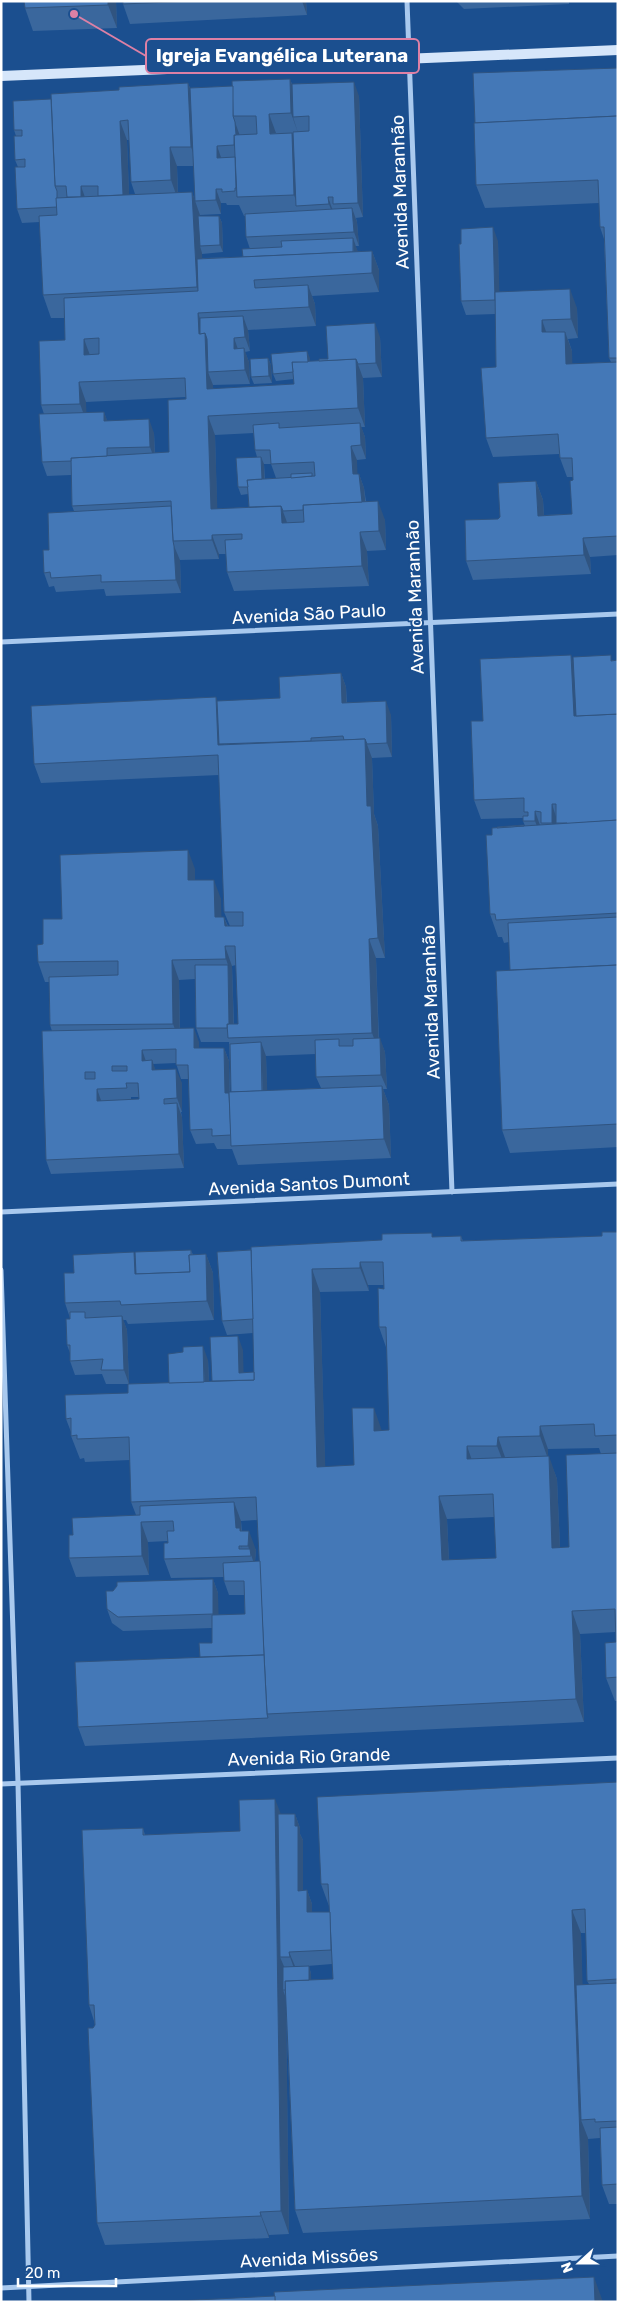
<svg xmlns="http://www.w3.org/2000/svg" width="619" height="2303" viewBox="0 0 619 2303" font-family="Rubik,sans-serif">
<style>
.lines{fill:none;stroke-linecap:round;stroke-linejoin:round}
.street{stroke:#a9c9ee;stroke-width:5}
.secondary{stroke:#d6e6fa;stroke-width:10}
.wall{fill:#3a679d;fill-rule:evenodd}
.shaded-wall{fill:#305480}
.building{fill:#4478b7;stroke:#305480;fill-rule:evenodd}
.labels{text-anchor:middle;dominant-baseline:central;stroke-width:4;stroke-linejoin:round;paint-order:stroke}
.street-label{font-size:18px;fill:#fff;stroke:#1b4f8f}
.leader{fill:none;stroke:#dd80a5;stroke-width:2}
.callout-dot{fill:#dd80a5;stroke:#1b4f8f;stroke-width:2}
.callout{fill:#1b4f8f;stroke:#dd80a5;stroke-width:2}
.callout-label{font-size:19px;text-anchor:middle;font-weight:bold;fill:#fff}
</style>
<rect width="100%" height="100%" fill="#1b4f8f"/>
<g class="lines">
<g class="street">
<polyline points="407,1 452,1192"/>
<polyline points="1,642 618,614"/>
<polyline points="1,1212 618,1184"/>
<polyline points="1,1270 18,1783 29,2302"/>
<polyline points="1,1784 618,1758"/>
<polyline points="1,2288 618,2256"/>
</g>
<polyline class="secondary" points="1,76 618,50"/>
</g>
<g class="wall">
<polygon points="116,1 117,28 33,31 25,8"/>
<polygon points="123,1 306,1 307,15 130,24 123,4"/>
<polygon points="456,1 569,1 569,4 464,9"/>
<polygon points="618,68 618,555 590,557 591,574 473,580 466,561 498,519 536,481 543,500 544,515 572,514 573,477 567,477 560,458 559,454 493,457 486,438 496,367 495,314 466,315 461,301 498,241 499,292 577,308 578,338 568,339 572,351 572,364 611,362 609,358 604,239 600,227 599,203 485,208 476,185"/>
<path d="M290 79 292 84 359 96 363 217 356 218 357 222 359 246H355L358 252 372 251 379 270V292L312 296 315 304 316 326 248 330 250 351 245 352 249 362 250 384 213 385V389L294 384V379L276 381 273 374 307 351 310 361H319L328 359 380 337 382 377 363 378 365 427H361L365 437 366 459 357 460V474H359L364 488 366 501 385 520 386 550 367 551 369 586 234 591 227 572 226 554H219V559L180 560 181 593 106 596 104 589 56 592 54 586 49 587 44 573 49 550 74 511 72 506 71 475 47 476 42 462 44 414 41 405 65 340V318H51L43 295 40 222 22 223 17 209 18 167 15 160 16 136 14 130 51 99 188 83 190 88 233 86ZM127 140H129L131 182 135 194 129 195ZM177 166H194L195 201 192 192H178ZM221 203H226L227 205H239L244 216H245L246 237 250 249 243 257 202 258V253V254L223 252 222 223 219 216H200V215L221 214ZM186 397 169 452 155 453 154 433 107 421 104 412H86V402ZM254 433 255 450 257 457 238 487 241 495 248 494 249 507 217 509 215 435ZM264 464H271L276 478 265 479Z"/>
<polygon points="268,358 271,365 272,383 254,384 251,377"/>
<polygon points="618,660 618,1147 510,1153 502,1130 510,970 509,942 504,943 502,937 498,937 490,914 492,835 525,826 523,821 523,818 481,819 474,800 483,721 573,661"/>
<path d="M341 673 346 687 347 703 391 715 392 757 372 758 374 814 378 826 385 958H376L379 1038 385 1052 387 1089H383L389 1105 391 1158 238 1165 232 1149H217L214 1143 196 1144 190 1130 189 1079H181L176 1063 153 1064 155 1070 182 1083V1112H181L182 1117 184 1168 51 1174 46 1160 52 1031 50 1025 49 982H45L38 962 43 944 62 919 195 869V880L221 899V917H224L228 926H230L224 912 219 775 41 783 34 764 216 697 217 702 280 698ZM236 965 238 1024H234L232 966ZM195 979 196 1028 201 1042H229L231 1092H230L229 1061 224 1048H199V1042L180 1029 179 980ZM316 1054V1077L321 1088 267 1091 266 1056ZM131 1097H139V1099H131Z"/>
<path d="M618 1232V1701H615L606 1678 616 1642V1632L580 1634 584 1722 85 1746 78 1727 200 1657 212 1643V1628L123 1631 112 1623 107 1609 213 1579 218 1593V1615L245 1614 244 1595H229L224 1581V1577L171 1578 164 1559 168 1541 148 1542 149 1575 76 1577 69 1558 73 1535 136 1515 131 1502 130 1460 85 1462 84 1458 80 1459 71 1436V1432L66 1419 128 1393 169 1383 208 1360 209 1381H212L243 1350V1373L254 1372 253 1333 227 1335 222 1321 217 1252 433 1237 461 1236 463 1241 602 1236ZM368 1285H384L379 1327 387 1350 389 1430H382L354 1465 325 1467 320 1292 369 1291ZM599 1448 601 1454 569 1547H560L557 1479 548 1456V1449ZM494 1517 496 1558 449 1560 447 1519ZM258 1520 260 1561H255L256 1550 242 1531 241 1521Z"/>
<polygon points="191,1250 193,1255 206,1254 213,1273 214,1320 128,1324 126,1320 123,1320 127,1330 129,1384 106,1384 102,1374 75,1375 70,1361 70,1353 67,1345 70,1318 65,1303 74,1273 135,1257"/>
<path d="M618 1782V2204H609L602 2185 600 2138 588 2139V2138L590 2219 303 2233 295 2210 286 2017 289 2234 269 2235V2238L105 2245 97 2223 95 2025 94 2021 89 2005 143 1828 145 1835 240 1831 281 1814H295L300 1828V1834L303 1840V1890H307L312 1904V1912H330L329 1906 321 1884ZM581 1933H586L587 1981 589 1984 582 1985ZM332 1964 333 1979 311 1980V1974L309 1966 295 1967Z"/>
</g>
<g class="shaded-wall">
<polygon points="108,1 116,1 117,28 108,5"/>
<polygon points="302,1 306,1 307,15"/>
<polygon points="290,79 297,98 293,117 298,133 291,113"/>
<polygon points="354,82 359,96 363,217 358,203"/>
<polygon points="188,83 195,102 198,166 191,147"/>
<polygon points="269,114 276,133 270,134"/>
<polygon points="120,121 127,140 130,218 123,198"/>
<polygon points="235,122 240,136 236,145"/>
<polygon points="292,133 299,152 298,206 294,195"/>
<polygon points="217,146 222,160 217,158"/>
<polygon points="170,147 177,166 178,200 171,180"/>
<polygon points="81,186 88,206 81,200"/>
<polygon points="216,189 221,203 221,214 216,200"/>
<polygon points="192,192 200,215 202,246 200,246 202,253 205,310 197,287"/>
<polygon points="328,197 333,211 334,218 329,204"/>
<polygon points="352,208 357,222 359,246 354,232"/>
<polygon points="219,216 222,223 223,252 220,245"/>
<polygon points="493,227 498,241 500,314 495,300"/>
<polygon points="353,238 358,252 354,257"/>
<polygon points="372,251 379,270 379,292 372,273"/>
<polygon points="308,285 315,304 316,326 309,307"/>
<polygon points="570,289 577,308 578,338 571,319"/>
<polygon points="198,313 205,332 199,334"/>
<polygon points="243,316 248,330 250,351 245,337"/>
<polygon points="542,320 549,340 542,332"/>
<polygon points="375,323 380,337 382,377 376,363"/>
<polygon points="565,332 572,351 573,383 566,364"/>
<polygon points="205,333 212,353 208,372 213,385 214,408 207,389"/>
<polygon points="234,338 239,352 234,349"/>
<polygon points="84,339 91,358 84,355"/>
<polygon points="244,348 249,362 250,384 245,370"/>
<polygon points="307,351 310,358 311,378 309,370"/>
<polygon points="268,358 271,365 272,383 269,376"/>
<polygon points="356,359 363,378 365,427 358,408"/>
<polygon points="79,382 86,402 87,423 80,404"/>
<polygon points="104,412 109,425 104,421"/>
<polygon points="208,416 215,435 218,528 211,509"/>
<polygon points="149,419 154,433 155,461 150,447"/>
<polygon points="360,423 365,437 366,459 361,445"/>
<polygon points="351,446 357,460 358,488 353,474"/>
<polygon points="261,457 264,464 265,493 262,486"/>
<polygon points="359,474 364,488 367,521 362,507"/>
<polygon points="536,481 543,500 545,535 538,516"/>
<polygon points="378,501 385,520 386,550 379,531"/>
<polygon points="281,506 288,525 282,523"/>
<polygon points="360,532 367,551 369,586 362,566"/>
<polygon points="212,535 219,554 219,559 212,540"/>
<polygon points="583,538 590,557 591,574 584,555"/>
<polygon points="174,546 180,560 181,593 176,580"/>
<polygon points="571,655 578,674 576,721 574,716"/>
<polygon points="341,673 346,687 347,717 342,703"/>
<polygon points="216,697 223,716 224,750 218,745"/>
<polygon points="386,701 391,715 392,757 387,743"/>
<polygon points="365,739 372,758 374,814 378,826 385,958 378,938 367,806"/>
<polygon points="552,804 558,823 556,823 559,830 559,842 552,823"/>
<polygon points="535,811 542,831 542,840 535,821"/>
<polygon points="188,850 195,869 195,899 188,880"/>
<polygon points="214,880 221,899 222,936 215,917"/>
<polygon points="224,917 231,936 225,926"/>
<polygon points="369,939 376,958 379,1052 372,1033"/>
<polygon points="225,946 232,966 234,1038 229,1028 228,965 226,959"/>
<polygon points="172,960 179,980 180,1043 173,1024"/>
<polygon points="194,1028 199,1042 199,1062 194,1048"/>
<polygon points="380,1038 385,1052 387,1089 381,1075"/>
<polygon points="261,1042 266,1056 268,1110 263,1096"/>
<polygon points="224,1048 229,1061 230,1107 225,1093"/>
<polygon points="142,1050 147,1064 142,1061"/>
<polygon points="152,1060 157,1074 152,1070"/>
<polygon points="176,1069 182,1083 182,1112 177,1098"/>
<polygon points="382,1086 389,1105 391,1158 384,1139"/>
<polygon points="97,1089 102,1103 97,1101"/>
<polygon points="177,1103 182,1117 184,1168 179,1154"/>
<polygon points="134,1252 141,1271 136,1280 135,1274"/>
<polygon points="206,1254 213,1273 214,1320 207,1301"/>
<polygon points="360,1262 368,1285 369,1291 360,1268"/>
<polygon points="312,1269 320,1292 326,1490 317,1467"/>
<polygon points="122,1316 127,1330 129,1384 124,1370"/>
<polygon points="238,1336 243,1350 244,1387 239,1373"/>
<polygon points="203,1346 208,1360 210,1405 205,1391"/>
<polygon points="374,1408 382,1431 374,1431"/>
<polygon points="540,1426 548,1449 548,1459 540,1436"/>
<polygon points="498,1437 506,1460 506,1469 497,1446"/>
<polygon points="467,1446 475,1469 467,1459"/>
<polygon points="549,1456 557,1479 561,1571 552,1548"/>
<polygon points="439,1496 447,1519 450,1583 442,1560"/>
<polygon points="234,1502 241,1521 242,1548 236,1528"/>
<polygon points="141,1522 148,1542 149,1575 142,1556"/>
<polygon points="249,1531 256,1550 255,1562 258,1575 248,1546"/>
<polygon points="213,1579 218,1593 219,1628 213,1614"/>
<polygon points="572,1611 580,1634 584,1722 576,1699"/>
<polygon points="275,1799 284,1822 280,1957 286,1971 283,1990 286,1998 289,2234 281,2211"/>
<polygon points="295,1814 300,1828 300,1834 303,1840 303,1904 298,1891"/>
<polygon points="307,1890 312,1904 312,1926 307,1912"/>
<polygon points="572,1910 581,1933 587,2119 581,2120 588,2138 590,2219 582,2196"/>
<polygon points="289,1952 295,1966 295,1971 290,1957"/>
<polygon points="309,1966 311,1974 312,1997 309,1990"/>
<polygon points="260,2212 269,2235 269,2238 261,2216"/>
<polygon points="594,2277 603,2302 595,2302"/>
</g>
<g class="building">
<polygon points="24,1 108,1 108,5 25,8"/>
<polygon points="123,1 193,1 123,4"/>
<polygon points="618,68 618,116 475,123 473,73"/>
<polygon points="290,79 291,113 269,114 270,134 292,133 294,195 237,197 234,135 257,134 256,116 233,116 232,81"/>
<polygon points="354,82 358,203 333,204 333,197 328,197 329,204 296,206 293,132 309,131 309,116 293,117 292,84"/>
<polygon points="188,83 191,147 170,147 171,180 131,182 128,120 120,121 123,195 98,196 98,186 81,186 81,197 67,197 66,186 55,186 51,94 119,90 119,87"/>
<polygon points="233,86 233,116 235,122 236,135 234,135 234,145 217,146 217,158 235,157 236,188 235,188 235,191 222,192 222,189 216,189 216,200 195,201 190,88"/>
<polygon points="51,99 55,186 57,191 57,207 17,209 15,167 25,167 25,159 15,160 14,136 22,136 22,130 14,130 13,101"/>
<polygon points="618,116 618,358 609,358 604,227 600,227 598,180 476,185 474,123"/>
<polygon points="192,192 197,287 43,295 39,216 57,215 56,198"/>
<polygon points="352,208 354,232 246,237 245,214"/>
<polygon points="198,216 219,216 220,245 200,246"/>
<polygon points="493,227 495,300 461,301 459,244 461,244 461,229"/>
<polygon points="353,238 353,252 243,257 242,249 282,247 281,241"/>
<path d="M372 251V273L254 280 255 288 308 285 309 307 198 313 199 334 205 333 207 389 294 384 292 362 356 359 358 408 208 416 211 509 281 506 282 523 304 522 303 505 378 501 379 531 360 532 362 566 227 572 225 540 242 539V534L212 535V540L173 541 171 501 72 506 71 458 169 452 168 400 186 399 185 378 79 382 80 404 41 405 39 341 65 340 64 298 198 291 197 259ZM99 338V354L84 355V339Z"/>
<polygon points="570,289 571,319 542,320 542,332 565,332 566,364 618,362 618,536 583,538 584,555 466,561 465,520 498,519 500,517 498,483 536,481 538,516 572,514 570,481 573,480 572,458 560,458 558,434 486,438 481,368 496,367 495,292"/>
<polygon points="243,316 245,337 234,338 234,349 244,348 245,370 208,372 207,339 205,333 200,334 200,318"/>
<polygon points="375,323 376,363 358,364 356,359 319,361 319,359 328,359 326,326"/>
<polygon points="307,351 308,362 292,362 293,372 273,374 271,354"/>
<polygon points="268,358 269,376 251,377 250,359"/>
<polygon points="104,412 104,421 149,419 150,447 107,448 107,456 71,458 71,461 42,462 39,414"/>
<polygon points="279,423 279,428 360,423 361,445 351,446 353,474 359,474 362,502 303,505 303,510 283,511 281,506 249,507 247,480 315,476 314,462 271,464 270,450 255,450 253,425"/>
<polygon points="261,457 262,479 247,480 248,487 238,487 236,458"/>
<polygon points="312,473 312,476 291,478 291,474"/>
<polygon points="171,506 173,541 174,546 176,580 101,582 101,575 51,578 50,572 44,573 43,550 49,550 48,513"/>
<polygon points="571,655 574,716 618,714 618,820 567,824 567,823 556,823 556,804 552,804 552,823 541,823 541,812 535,811 535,821 523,821 523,816 528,816 528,812 524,812 524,798 474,800 471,721 483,721 480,659"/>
<polygon points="611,655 611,661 618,660 618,714 576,716 573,657"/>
<polygon points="341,673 342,703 386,701 387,743 367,744 365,739 344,740 343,736 311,738 311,741 219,744 217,701 280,698 279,677"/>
<polygon points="216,697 218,745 365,739 367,806 371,806 378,938 369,939 372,1033 228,1038 227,1024 238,1024 235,946 225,946 226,959 172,960 173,1024 50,1025 49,977 118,975 118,961 38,962 37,945 43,944 43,919 62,919 60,855 188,850 188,880 214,880 215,917 224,917 225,926 243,926 243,912 224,912 218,755 34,764 31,706"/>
<polygon points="618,820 618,913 496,920 495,914 490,914 486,835 492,835 492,828"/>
<polygon points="524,825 524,826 497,828 497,827"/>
<polygon points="618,917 618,965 510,970 508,923"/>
<polygon points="195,965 228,965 229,1024 227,1024 227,1028 196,1028"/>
<polygon points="618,965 618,1124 502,1130 496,971"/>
<path d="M194 1028V1048H224L225 1093H229L231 1135 212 1136V1129L190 1130 188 1065H176V1049L142 1050V1061L152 1060V1070L176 1069 177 1098 164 1099V1104L177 1103 179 1154 46 1160 42 1031ZM112 1066H127V1071H112ZM85 1072H95V1079H85ZM126 1083H138L139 1099 97 1101V1089L127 1088Z"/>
<polygon points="380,1038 381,1075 316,1077 315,1040 339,1039 339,1046 353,1046 353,1039"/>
<polygon points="261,1042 262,1091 231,1092 230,1044"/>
<polygon points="382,1086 384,1139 231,1146 229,1092"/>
<path d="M602 1232H618V1435L595 1436 594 1424 540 1426V1436L498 1437 497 1446H467V1459L549 1456 552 1548 569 1547 566 1455 618 1453V1677L606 1678 605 1643 616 1642 615 1609 572 1611 576 1699 267 1714 256 1497 131 1502 129 1437 77 1439V1435L71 1436V1418L66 1419 65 1395 128 1393V1384L254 1380 251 1247 382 1240V1234L432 1233V1237L461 1236V1241L602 1236ZM360 1262H383L384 1289 378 1288 379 1327H386L389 1430 374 1431V1408H352L354 1465 317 1467 312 1269 360 1268ZM493 1494 496 1558 442 1560 439 1496Z"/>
<polygon points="191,1250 191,1255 189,1255 190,1272 136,1274 135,1252"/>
<polygon points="251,1250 253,1319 222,1321 217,1252"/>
<polygon points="134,1252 135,1274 190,1272 189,1255 206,1254 207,1301 121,1305 120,1301 65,1303 64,1273 74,1273 73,1255"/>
<polygon points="70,1312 85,1312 85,1318 122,1316 124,1370 101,1370 103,1359 70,1361 70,1345 67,1345 66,1319 70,1319"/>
<polygon points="238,1336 239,1373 254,1372 254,1380 212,1381 210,1337"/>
<polygon points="203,1346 204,1382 169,1383 168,1354 183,1352 183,1347"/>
<polygon points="234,1502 236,1528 240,1528 240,1531 249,1531 248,1546 239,1546 239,1549 250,1549 251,1556 164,1559 164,1543 168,1543 167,1531 174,1531 173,1521 141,1522 142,1556 69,1558 69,1535 73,1535 72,1518 140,1515 140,1506"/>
<polygon points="260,1561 264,1655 200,1657 199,1643 212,1643 212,1615 245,1614 244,1581 224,1581 223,1563"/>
<polygon points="213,1579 213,1614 118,1617 107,1609 106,1591 113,1591 117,1586 117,1582"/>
<polygon points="264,1655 267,1714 268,1718 78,1727 75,1662"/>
<polygon points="618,1782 618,1979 587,1981 585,1909 572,1910 582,2196 295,2210 285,1981 333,1979 328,1884 321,1884 317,1797"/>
<polygon points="275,1799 281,2211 260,2212 261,2216 97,2223 88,2028 93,2028 95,2025 94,2005 89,2005 82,1830 143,1828 143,1835 240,1831 239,1800"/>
<polygon points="278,1814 295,1814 295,1826 298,1826 298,1891 307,1890 307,1912 330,1912 331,1950 289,1952 290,1957 280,1957"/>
<polygon points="309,1966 309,1980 285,1981 285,1990 283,1990 283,1967"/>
<polygon points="618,1983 618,2121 595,2122 595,2119 581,2120 576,1985"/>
<polygon points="618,2127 618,2184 602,2185 600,2128"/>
<polygon points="594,2277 595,2302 275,2302 274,2292"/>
<polygon points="275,2296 275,2302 157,2302"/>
</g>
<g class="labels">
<g class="street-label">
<text transform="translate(400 192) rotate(-92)">Avenida Maranhão</text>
<text transform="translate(415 597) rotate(-92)">Avenida Maranhão</text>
<text transform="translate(309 614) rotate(-3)">Avenida São Paulo</text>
<text transform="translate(431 1002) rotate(-92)">Avenida Maranhão</text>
<text transform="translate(309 1184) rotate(-3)">Avenida Santos Dumont</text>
<text transform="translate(309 1757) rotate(-2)">Avenida Rio Grande</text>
<text transform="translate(309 2258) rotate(-3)">Avenida Missões</text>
</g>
</g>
<path class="leader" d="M74 14L146 56"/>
<circle class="callout-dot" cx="74" cy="14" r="5"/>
<rect class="callout" x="146" y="39" width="273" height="34" rx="5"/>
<g class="callout-label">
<text x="282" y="62">Igreja Evangélica Luterana</text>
</g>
<rect width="619" height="2303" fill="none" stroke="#ffffff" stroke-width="5"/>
<g transform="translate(579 2263) rotate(249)" stroke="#1b4f8f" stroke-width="4" paint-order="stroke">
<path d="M0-4L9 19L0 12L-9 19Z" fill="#ffffff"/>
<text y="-8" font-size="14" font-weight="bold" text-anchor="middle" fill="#ffffff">N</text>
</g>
<path d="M18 2278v8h98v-8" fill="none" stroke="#ffffff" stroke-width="2.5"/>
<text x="25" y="2278" font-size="15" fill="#ffffff" stroke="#1b4f8f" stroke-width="4" paint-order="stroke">20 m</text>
</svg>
